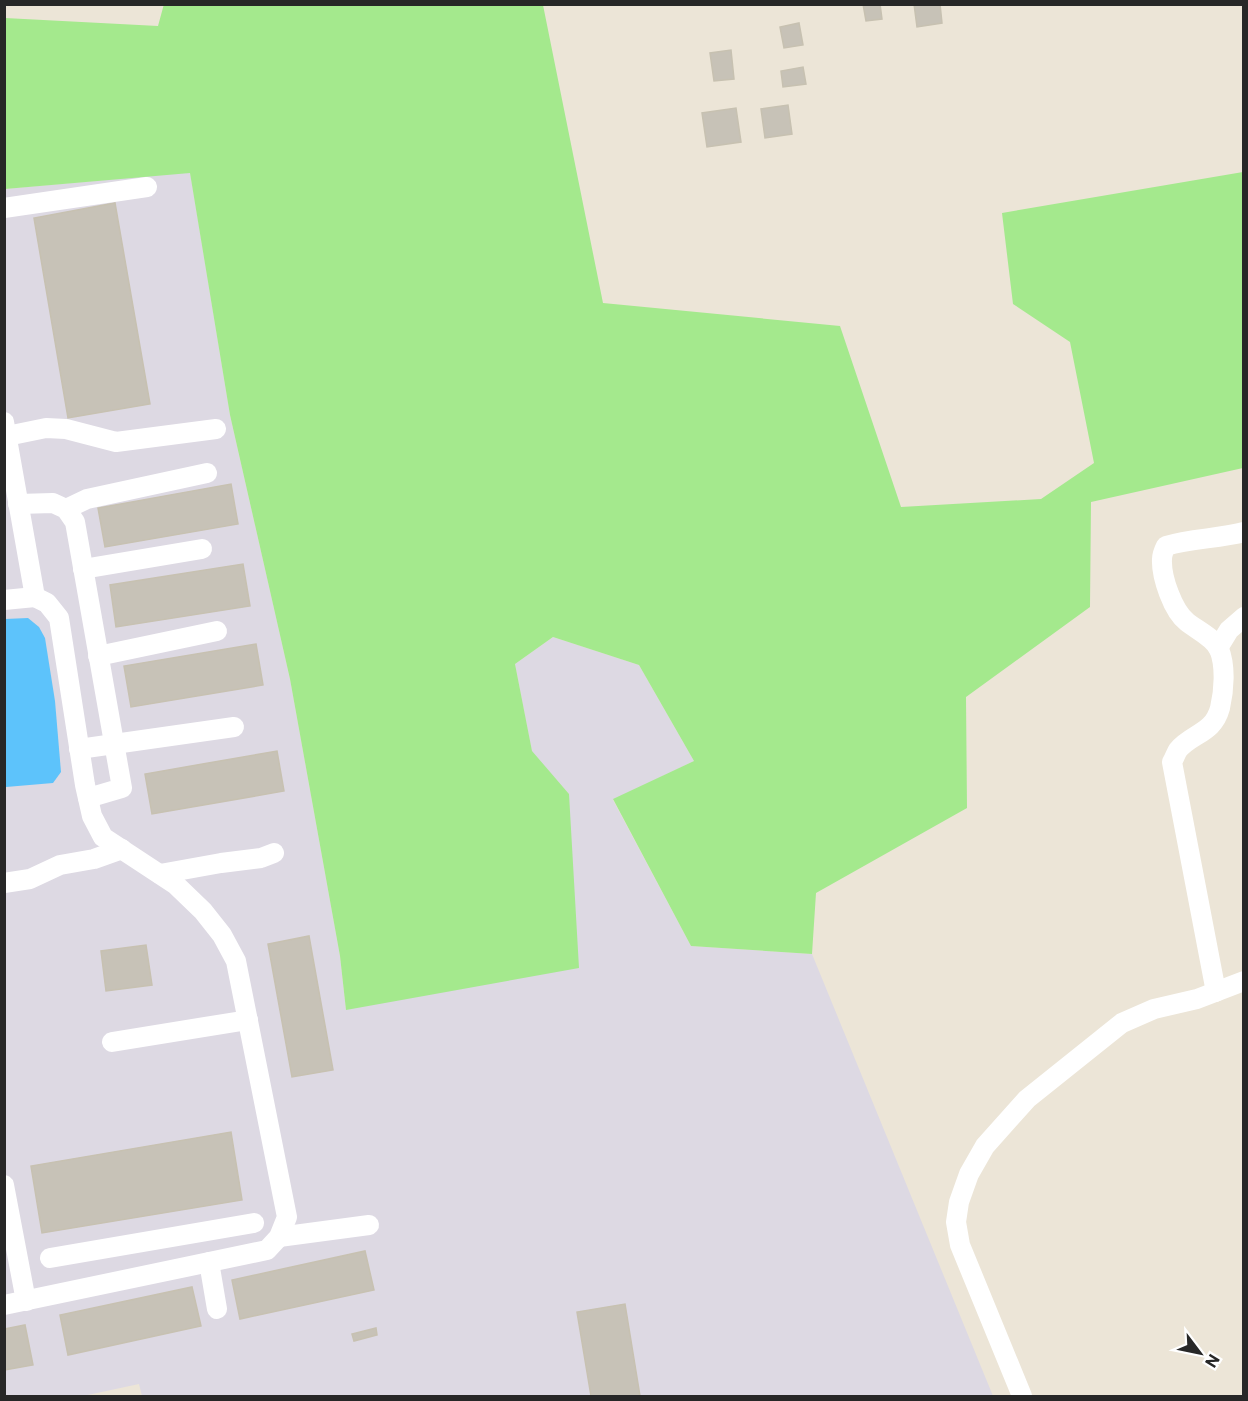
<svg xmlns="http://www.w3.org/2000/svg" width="1248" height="1401" viewBox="0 0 1248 1401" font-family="Commissioner,sans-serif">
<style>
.industrial{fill:#ddd9e3}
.green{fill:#a4e98d}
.water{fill:#5dc3fb}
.building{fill:#c7c2b7;stroke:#c7c1b1;stroke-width:1.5}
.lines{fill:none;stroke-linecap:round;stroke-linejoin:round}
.minor{stroke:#fff;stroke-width:20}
</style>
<rect width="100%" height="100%" fill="#ece5d7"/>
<polygon class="industrial" points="190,172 230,415 290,679 340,956 346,1010 569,794 532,752 515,664 553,637 639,665 694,761 613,800 691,946 812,954 993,1396 142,1396 139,1384 83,1396 5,1396 5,189"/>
<polygon class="green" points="164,4 543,5 603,303 840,326 901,507 1041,499 1094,463 1070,342 1013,304 1002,213 1243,172 1243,468 1091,502 1090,607 966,697 967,808 816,893 812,954 691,946 613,799 694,761 639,665 553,637 515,664 532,751 569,794 579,968 346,1010 340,956 290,679 230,415 190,173 5,189 5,18 158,26"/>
<polygon class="water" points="28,618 39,627 45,638 55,701 61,772 53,783 6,787 5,619"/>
<g class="building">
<polygon points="863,4 880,4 882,19 866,21"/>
<polygon points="914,4 940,4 942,23 917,27"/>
<polygon points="799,23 803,45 784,48 780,27"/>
<polygon points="731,50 734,79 714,81 710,53"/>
<polygon points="803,67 806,84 783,87 781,71"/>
<polygon points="788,105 792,134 765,138 761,109"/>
<polygon points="736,108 741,142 707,147 702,113"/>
<polygon points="115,203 150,404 68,418 34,218"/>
<polygon points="231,484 238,524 105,547 98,508"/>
<polygon points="243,564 250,606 116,627 110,585"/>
<polygon points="256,644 263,685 131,707 124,666"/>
<polygon points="277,751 284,791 152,814 145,774"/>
<polygon points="309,936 333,1070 292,1077 268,944"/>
<polygon points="146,945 152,985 106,991 101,951"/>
<polygon points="231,1132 242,1200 42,1233 31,1166"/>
<polygon points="365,1251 374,1290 240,1319 232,1280"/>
<polygon points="192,1287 201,1326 68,1355 60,1315"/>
<polygon points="625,1304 640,1396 591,1396 577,1312"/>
<polygon points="25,1325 33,1365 4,1370 4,1329"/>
<polygon points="376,1328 377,1335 354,1341 352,1334"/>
</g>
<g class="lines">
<g class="minor">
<polyline points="4,208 147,187"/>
<polyline points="4,422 35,597 47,603 59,618 85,785 92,816 103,837 176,885 203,911 222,935 236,961 287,1217 279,1237 267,1250 4,1305"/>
<polyline points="7,436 46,428 66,429 116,442 216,429"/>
<polyline points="18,504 53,503 66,509 75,522 122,788 88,798"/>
<polyline points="66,509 87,499 207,473"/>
<polyline points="83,569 202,549"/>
<polyline points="4,600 35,597"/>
<polyline points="1218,648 1229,630 1244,617"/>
<polyline points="98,656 217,631"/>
<polyline points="79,749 234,727"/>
<polyline points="160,874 221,863 261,858 274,853"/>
<polyline points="4,883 30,879 60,865 94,859 122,849"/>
<path d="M1216 992 1172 762C1174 759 1176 753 1178 750 1192 733 1213 734 1220 708 1224 691 1226 666 1219 649 1213 637 1197 630 1187 622 1173 611 1161 577 1162 559 1162 555 1164 550 1166 546 1191 538 1218 539 1244 532"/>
<polyline points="112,1042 248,1020"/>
<polyline points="4,1185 26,1301"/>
<polyline points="279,1237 369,1225"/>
<polyline points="50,1258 254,1223"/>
<polyline points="209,1262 217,1309"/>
<polyline points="1022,1396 960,1245 956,1222 959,1202 969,1174 985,1146 1027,1099 1122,1023 1154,1009 1197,999 1244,981"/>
</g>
</g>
<rect width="1248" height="1401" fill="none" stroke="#272727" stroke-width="12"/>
<g transform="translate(1200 1353) rotate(122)" stroke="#ffffff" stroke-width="4.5" paint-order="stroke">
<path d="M0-4.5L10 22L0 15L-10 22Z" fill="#272727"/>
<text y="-9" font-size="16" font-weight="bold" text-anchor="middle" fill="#272727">N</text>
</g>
</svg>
